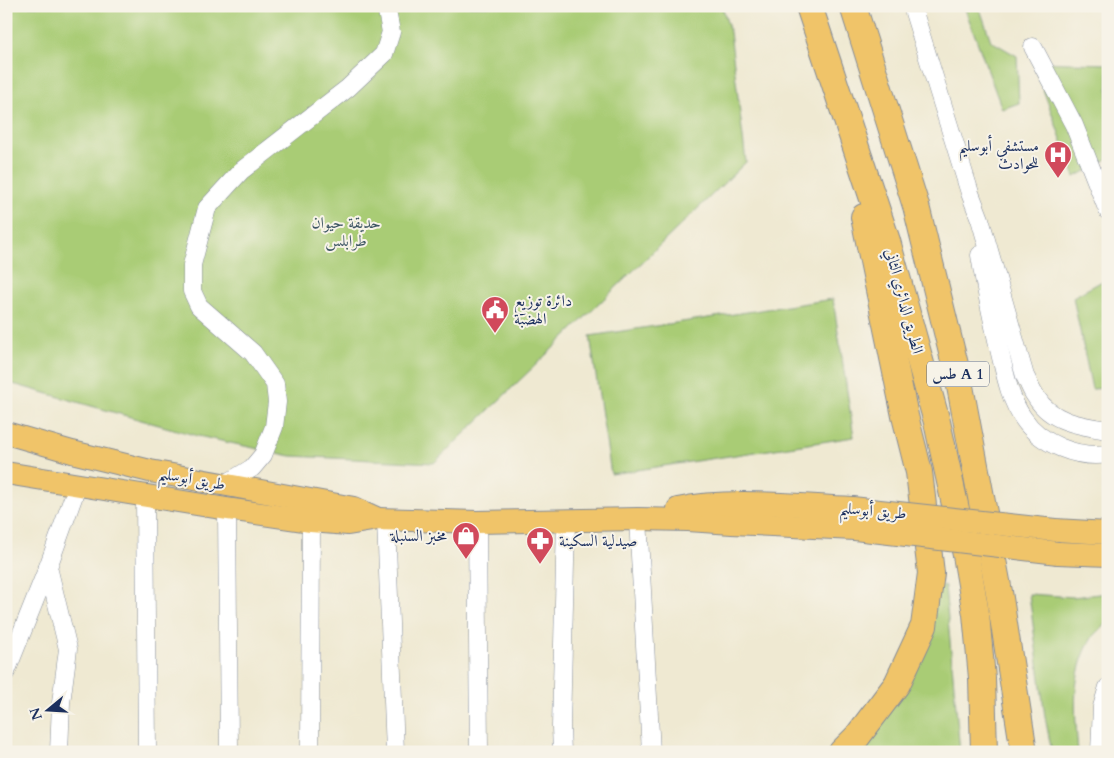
<svg xmlns="http://www.w3.org/2000/svg" width="1114" height="758" viewBox="0 0 1114 758" font-family="Cardo,Amiri,serif">
<style>
.green{fill:#a9cc75;stroke:#627e6a}
.lines{fill:none;stroke-linecap:round;stroke-linejoin:round}
.minor-casing{stroke:#858c98;stroke-width:19}
.major-casing{stroke:#858c98;stroke-width:24}
.highway-casing{stroke:#858c98;stroke-width:28}
.minor{stroke:#fff;stroke-width:18}
.major{stroke:#f0c469;stroke-width:22}
.highway{stroke:#f0c469;stroke-width:26}
.major-bridge-casing{stroke:#858c98;stroke-width:24;stroke-linecap:butt}
.major-bridge{stroke:#f0c469;stroke-width:22}
.labels{text-anchor:middle;dominant-baseline:central;stroke-width:4;stroke-linejoin:round;paint-order:stroke}
.shield{fill:#f7f3e8;stroke:#5d6a87;stroke-width:1}
.shield-label{font-size:15px;font-weight:bold;fill:#1b2f5e}
.poi-label{font-size:16px;fill:#1b2f5e;stroke:#f7f3e8;text-anchor:end}
.park-label{font-size:16px;fill:#3e5664;stroke:#f7f3e8}
.street-label{font-size:16px;fill:#1b2f5e;stroke:#f7f3e8}
</style>
<rect width="100%" height="100%" fill="#f7f3e8"/>
<filter id="ink" filterUnits="userSpaceOnUse"><feTurbulence type="fractalNoise" baseFrequency=".02" numOctaves="2"/><feDisplacementMap in="SourceGraphic" scale="10" xChannelSelector="R" yChannelSelector="G"/><feConvolveMatrix kernelMatrix="1 2 1 2 8 2 1 2 1" color-interpolation-filters="sRGB"/></filter>
<filter id="wash" filterUnits="userSpaceOnUse"><feTurbulence type="fractalNoise" baseFrequency=".0096" numOctaves="4" result="noise"/><feDisplacementMap in="SourceGraphic" scale="20" xChannelSelector="R" yChannelSelector="G"/><feGaussianBlur stdDeviation="1.12" result="paint"/><feColorMatrix in="noise" values="0 0 0 0 0 0 0 0 0 0 0 0 0 0 0 0 0 1.4 0 .05"/><feComposite in="paint" operator="in"/></filter>
<g filter="url(#wash)">
<rect width="100%" height="100%" fill="#efe9d2"/>
<g class="green">
<polygon points="6,6 722,6 730,32 746,162 434,463 291,456 198,436 6,382"/>
<polygon points="964,6 979,6 991,41 1017,56 1019,103 1002,109"/>
<polygon points="1033,62 1108,64 1108,159 1075,177"/>
<polygon points="1108,278 1108,388 1092,389 1073,297"/>
<polygon points="833,299 854,437 611,474 590,336"/>
<polygon points="945,586 960,752 853,752 938,587"/>
<path d="M1108 593V623C1103 627 1097 631 1093 636 1070 673 1075 711 1078 752H1052L1045 717 1029 594 1073 597Z"/>
</g>
</g>
<g filter="url(#ink)">
<g class="lines">
<defs>
<g id="minor">
<path d="M912 6 970 193 980 219 1025 376C1029 383 1031 391 1036 397 1051 422 1081 426 1108 430"/>
<polyline points="1033,47 1074,125 1108,211"/>
<path d="M980 255C985 287 992 318 999 349 1005 373 1009 398 1023 418 1040 444 1078 459 1108 454"/>
<polyline points="224,485 252,468 263,455 274,427 277,402 275,384 253,353 199,306 192,291 192,265 207,208 241,171 348,88 384,54 391,32 386,6"/>
<polyline points="145,495 147,752"/>
<polyline points="227,509 229,752"/>
<polyline points="638,519 651,752"/>
<polyline points="386,520 395,752"/>
<polyline points="477,522 479,752"/>
<polyline points="6,672 48,567"/>
<polyline points="59,752 61,703 68,649 48,567 78,484"/>
<polyline points="310,752 311,521"/>
<polyline points="562,752 561,727 566,521"/>
<polyline points="1100,752 1102,707 1108,687"/>
</g>
<g id="major">
<polyline points="6,433 72,452 150,471 354,508 378,519"/>
<polyline points="6,473 227,509 311,521 348,524 378,519 477,522 638,519 688,520 732,523 855,529"/>
<path d="M678 509C729 497 799 506 852 508"/>
<polyline points="1055,530 1108,533"/>
<polyline points="1058,553 1108,555"/>
</g>
<g id="highway">
<polyline points="809,6 887,241 937,422 966,555 976,614 982,678 984,752"/>
<polyline points="853,6 916,206 959,381 999,592 1024,752"/>
<polyline points="842,752 857,737 897,684 924,626 931,573 919,472 905,416 864,217"/>
</g>
</defs>
<use href="#minor" class="minor-casing"/>
<use href="#major" class="major-casing"/>
<use href="#highway" class="highway-casing"/>
<use href="#minor" class="minor"/>
<use href="#major" class="major"/>
<use href="#highway" class="highway"/>
<defs>
<g id="major-bridge">
<polyline points="852,508 1055,530"/>
<polyline points="855,529 1058,553"/>
</g>
</defs>
<use href="#major-bridge" class="major-bridge-casing"/>
<use href="#major-bridge" class="major-bridge"/>
</g>
</g>
<defs>
<symbol id="hospital-pin" viewBox="-11 -11 22 30"><path d="M0 17L-7.5 6A9.5 9.5 0 1 1 7.5 6Z" fill="#d1495b" stroke="#f7f3e8"/><path d="M-5-5h3v3.5h4V-5h3V5h-3V1.5h-4V5h-3Z" fill="#fff"/></symbol>
<symbol id="civic-pin" viewBox="-11 -11 22 30"><path d="M0 17L-7.5 6A9.5 9.5 0 1 1 7.5 6Z" fill="#d1495b" stroke="#f7f3e8"/><path d="M-.6-6.5H3V-4.5H.6V-3L4-1V1h2V6H-6V1h2V-1L-.6-3ZM-1.2 2.5V6h2.4V2.5Z" fill="#fff"/></symbol>
<symbol id="shop-pin" viewBox="-11 -11 22 30"><path d="M0 17L-7.5 6A9.5 9.5 0 1 1 7.5 6Z" fill="#d1495b" stroke="#f7f3e8"/><path d="M-5-2.5h2.3a2.7 3.5 0 0 1 5.4 0H5L5.5 6h-11ZM-1.5-2.5h3a1.5 2.3 0 0 0-3 0Z" fill="#fff"/></symbol>
<symbol id="pharmacy-pin" viewBox="-11 -11 22 30"><path d="M0 17L-7.5 6A9.5 9.5 0 1 1 7.5 6Z" fill="#d1495b" stroke="#f7f3e8"/><path d="M-2-6h4v4h4v4h-4v4h-4v-4h-4v-4h4Z" fill="#fff"/></symbol>
</defs>
<g fill-rule="evenodd">
<use href="#hospital-pin" x="1042" y="139" width="32" height="43"/>
<use href="#civic-pin" x="479" y="294" width="32" height="43"/>
<use href="#shop-pin" x="450" y="520" width="32" height="43"/>
<use href="#pharmacy-pin" x="524" y="525" width="32" height="43"/>
</g>
<g class="labels">
<rect class="shield" x="927" y="361.5" width="62" height="25" rx="4"/>
<g class="shield-label">
<text x="958" y="374">طس A 1</text>
</g>
<g class="poi-label">
<text x="1039" y="146">مستشفي أبوسليم<tspan x="1039" dy="18">للحوادث</tspan></text>
<text x="514" y="301" text-anchor="start">دائرة توزيع<tspan x="514" dy="18">الهضبة</tspan></text>
<text x="447" y="536">مخبز السنبلة</text>
<text x="559" y="541" text-anchor="start">صيدلية السكينة</text>
</g>
<g class="park-label">
<text x="346" y="223">حديقة حيوان<tspan x="346" dy="18">طرابلس</tspan></text>
</g>
<g class="street-label">
<text transform="translate(904 301) rotate(75)">الطريق الدائري الثاني</text>
<text transform="translate(192 479) rotate(10)">طريق أبوسليم</text>
<text transform="translate(873 511) rotate(5)">طريق أبوسليم</text>
</g>
</g>
<rect width="1114" height="758" fill="none" stroke="#f7f3e8" stroke-width="25"/>
<g transform="translate(48 710) rotate(252)" stroke="#f7f3e8" stroke-width="4" paint-order="stroke">
<path d="M0-4L9 19L0 12L-9 19Z" fill="#1b2f5e"/>
<text y="-8" font-size="14" font-weight="bold" text-anchor="middle" fill="#1b2f5e">N</text>
</g>
</svg>
